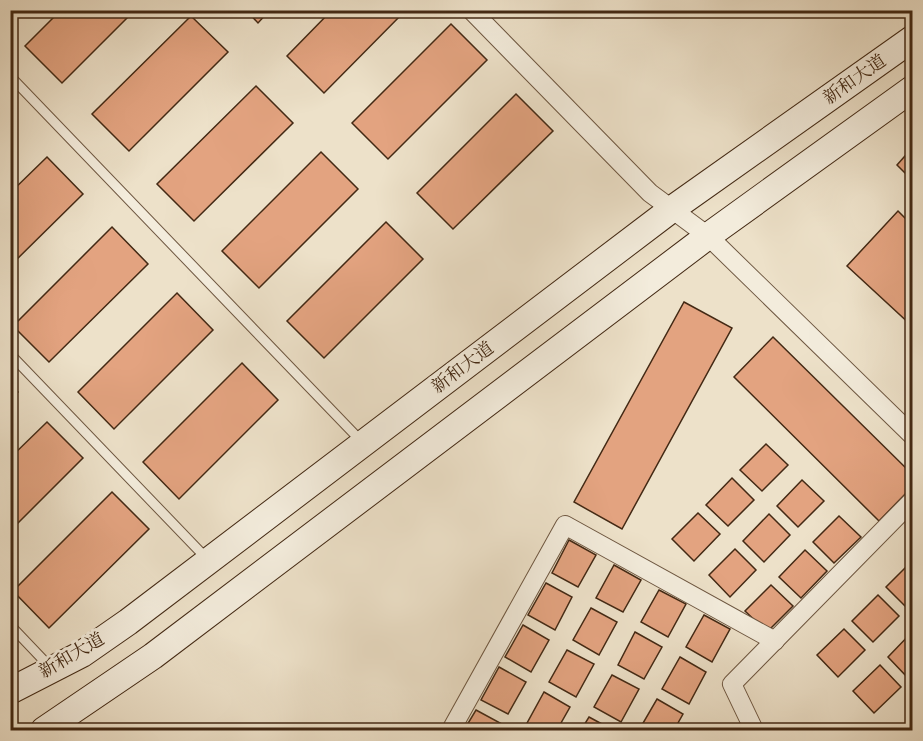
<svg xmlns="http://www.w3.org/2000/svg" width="923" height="741" viewBox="0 0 923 741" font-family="'Old Standard TT','Noto Serif SC',serif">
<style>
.building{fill:#e3a380;stroke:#432914;stroke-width:1.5}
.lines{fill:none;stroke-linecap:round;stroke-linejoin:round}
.service-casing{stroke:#6e5741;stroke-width:11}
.minor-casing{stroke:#6e5741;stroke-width:20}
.secondary-casing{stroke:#432914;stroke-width:28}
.service{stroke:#f3ecdc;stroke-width:9}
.minor{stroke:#f3ecdc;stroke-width:18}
.secondary{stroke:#f3ecdc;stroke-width:26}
.labels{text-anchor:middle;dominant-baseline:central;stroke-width:6;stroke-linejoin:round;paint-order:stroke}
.street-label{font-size:18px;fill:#432914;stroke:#f3ecdc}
</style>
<rect width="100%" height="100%" fill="#ede1c9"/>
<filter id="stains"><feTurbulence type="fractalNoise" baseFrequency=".00333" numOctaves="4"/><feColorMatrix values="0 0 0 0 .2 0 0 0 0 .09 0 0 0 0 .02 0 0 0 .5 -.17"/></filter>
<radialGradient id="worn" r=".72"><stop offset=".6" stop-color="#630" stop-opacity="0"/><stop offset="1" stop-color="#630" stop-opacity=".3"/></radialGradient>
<g class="building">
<polygon points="61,10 135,10 62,83 25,46"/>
<polygon points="246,10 270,10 258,23"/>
<polygon points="332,10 406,10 324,93 287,56"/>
<polygon points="191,16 228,52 129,151 92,114"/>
<polygon points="451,24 487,60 388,159 352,123"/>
<polygon points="256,86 293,123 194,221 157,184"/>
<polygon points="516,94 553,131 453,229 417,193"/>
<polygon points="912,148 912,180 897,165"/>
<polygon points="321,152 358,189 259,288 222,251"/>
<polygon points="47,157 83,194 10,266 10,193"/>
<polygon points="898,211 912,225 912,326 847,266"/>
<polygon points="386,222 423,259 324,358 287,321"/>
<polygon points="112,227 148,264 49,362 13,326"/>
<polygon points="177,293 213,330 114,429 78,392"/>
<polygon points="684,302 732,328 622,529 574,502"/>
<polygon points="773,337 912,474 912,487 879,521 734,377"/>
<polygon points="242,363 278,400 179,499 143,462"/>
<polygon points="10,384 18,392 10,400"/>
<polygon points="47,422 83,458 10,531 10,458"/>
<polygon points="766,444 788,465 762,491 740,470"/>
<polygon points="732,478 754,500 728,526 706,505"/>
<polygon points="802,480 824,501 798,527 777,506"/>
<polygon points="112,492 149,529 49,628 13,591"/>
<polygon points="698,513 720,534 694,561 672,539"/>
<polygon points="769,514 790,535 764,562 743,541"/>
<polygon points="839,516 861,537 834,563 813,542"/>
<polygon points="569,540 596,555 578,587 552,573"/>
<polygon points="735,549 756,570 730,597 709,575"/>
<polygon points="805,550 827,571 801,598 779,577"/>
<polygon points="912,561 912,603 907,608 886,587"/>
<polygon points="614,565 641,580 623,612 596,598"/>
<polygon points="546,583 572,597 555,630 528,615"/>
<polygon points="771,585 793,606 767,632 745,611"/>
<polygon points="659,590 686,604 668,637 641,622"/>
<polygon points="878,595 899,616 873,642 852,621"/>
<polygon points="591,608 617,622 599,655 573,640"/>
<polygon points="704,615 730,629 712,662 686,647"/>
<polygon points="523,625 549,640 531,672 505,657"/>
<polygon points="844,629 865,650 838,677 817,655"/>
<polygon points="635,632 662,647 644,679 618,665"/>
<polygon points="912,632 912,675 909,679 888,657"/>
<polygon points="567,650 594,664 576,697 549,682"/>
<polygon points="680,657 706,672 689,704 662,689"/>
<polygon points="880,665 901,687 874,713 853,691"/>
<polygon points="499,667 526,682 508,714 481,700"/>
<polygon points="612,675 639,689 621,722 594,707"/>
<polygon points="544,692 570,707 557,730 537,730 526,725"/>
<polygon points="657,699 683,714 674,730 639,730"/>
<polygon points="476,710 502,724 499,730 464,730"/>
<polygon points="589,717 613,730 581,730"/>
</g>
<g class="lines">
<defs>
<g id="service">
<polyline points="10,76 362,442"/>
<polyline points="10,354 208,560"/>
<polyline points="10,625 50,667"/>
</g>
<g id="minor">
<polyline points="471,10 650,193 708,236 912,435"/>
<polyline points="451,730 565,525 775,641"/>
<polyline points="754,730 732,684 912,501"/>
</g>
<g id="secondary">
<polyline points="10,691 82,654 128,622 672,209 912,39"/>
<polyline points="44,730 153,656 708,236 912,89"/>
</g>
</defs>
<use href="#service" class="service-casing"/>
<use href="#minor" class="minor-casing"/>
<use href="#secondary" class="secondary-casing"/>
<use href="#service" class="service"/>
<use href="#minor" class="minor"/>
<use href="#secondary" class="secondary"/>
</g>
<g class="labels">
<g class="street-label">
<text transform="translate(855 80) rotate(-35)">新和大道</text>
<text transform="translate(463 368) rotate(-37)">新和大道</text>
<text transform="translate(72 656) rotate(-30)">新和大道</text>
</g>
</g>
<rect width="923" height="741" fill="none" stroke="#ede1c9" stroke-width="36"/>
<rect x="12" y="12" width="899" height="717" fill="none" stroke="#432914" stroke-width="3"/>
<rect x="18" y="18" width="887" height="705" fill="none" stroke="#432914" stroke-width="1.5"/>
<rect width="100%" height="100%" filter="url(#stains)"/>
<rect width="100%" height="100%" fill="url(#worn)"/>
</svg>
